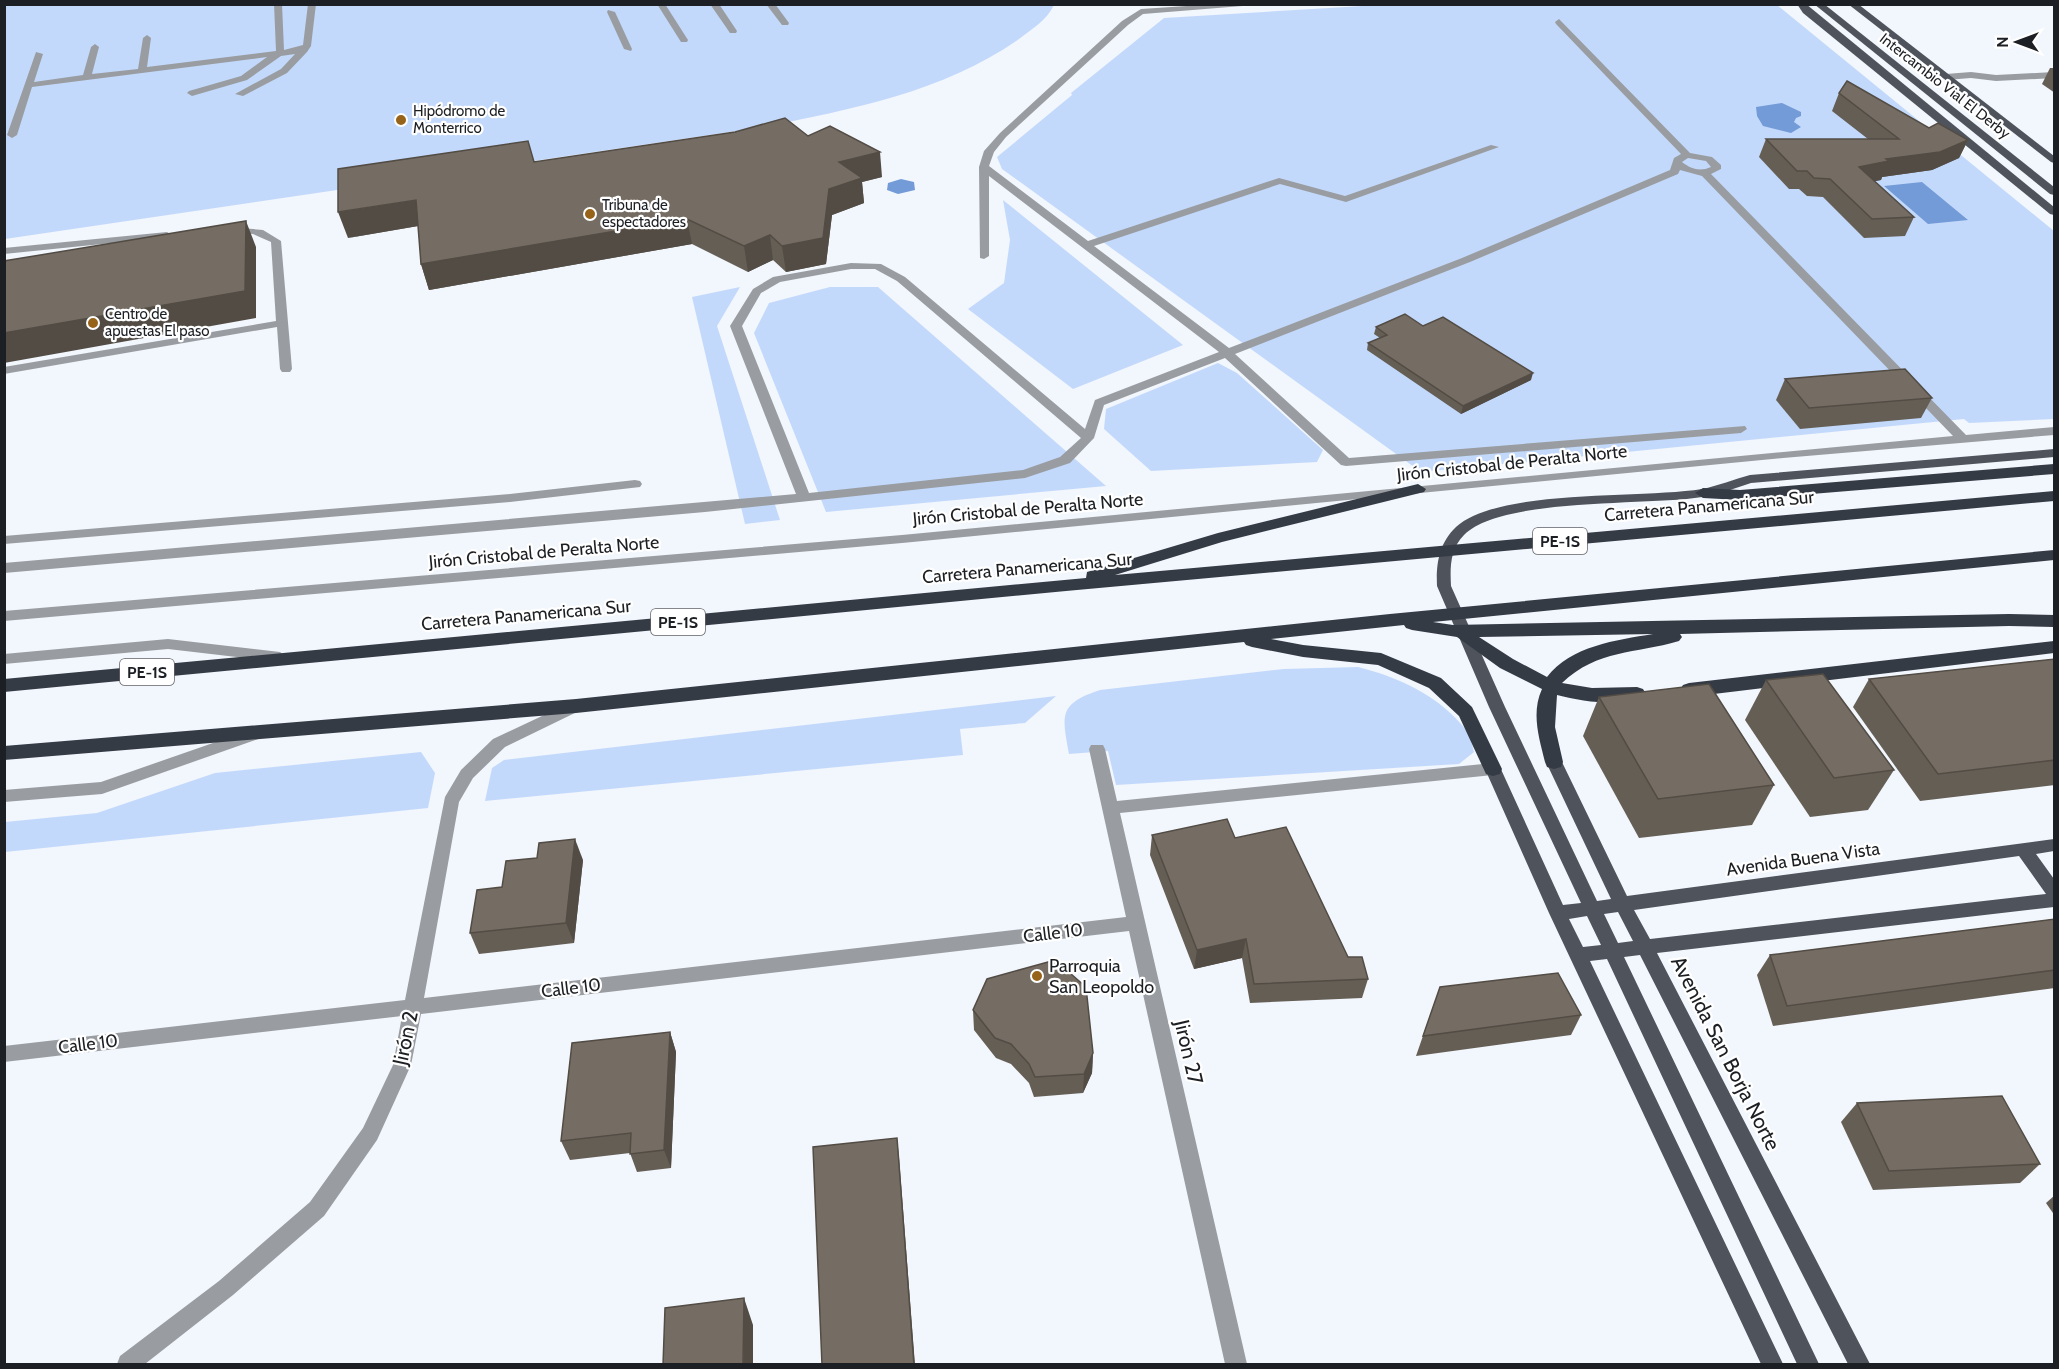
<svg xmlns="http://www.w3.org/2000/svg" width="2059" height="1369" viewBox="0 0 2059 1369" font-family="Cabin,sans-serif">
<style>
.green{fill:#c3d9fb}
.water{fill:#739bd8}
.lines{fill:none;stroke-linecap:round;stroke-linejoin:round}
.minor{fill:#999da1;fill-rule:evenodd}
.major{fill:#4f545c;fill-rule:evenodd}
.highway{fill:#353b45;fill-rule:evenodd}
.wall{fill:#655e55}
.shaded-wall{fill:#524c45}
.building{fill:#756d63;stroke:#524c45;stroke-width:1.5}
.poi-dot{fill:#976318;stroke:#fff;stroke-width:2}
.labels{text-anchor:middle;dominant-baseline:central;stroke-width:4.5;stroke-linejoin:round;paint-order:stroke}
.far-street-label{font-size:15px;fill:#1c1f23;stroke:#fff}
.far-poi-label{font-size:15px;fill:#1c1f23;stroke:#fff;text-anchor:start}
.shield{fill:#fff;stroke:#606265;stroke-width:1.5}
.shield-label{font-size:16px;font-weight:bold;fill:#1c1f23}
.street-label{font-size:18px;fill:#1c1f23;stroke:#fff}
.poi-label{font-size:18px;fill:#1c1f23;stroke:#fff;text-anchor:start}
.near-street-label{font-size:21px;fill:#1c1f23;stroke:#fff}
</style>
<rect width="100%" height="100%" fill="#f2f6fd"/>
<g class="green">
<polygon points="1396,4 1777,5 2054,231 2054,419 1969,423 1964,419 1421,472 1002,169 997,157 1072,95 1071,93 1164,18"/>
<path d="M4 5H1054C1047 20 1032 29 1019 39 942 93 848 110 757 128L5 239Z"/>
<polygon points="1003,200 1183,345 1073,389 968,309 1004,283 1010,240"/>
<polygon points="740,287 717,326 780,520 745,524 692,297"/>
<polygon points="830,287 878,287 1106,486 826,512 754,333 769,303"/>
<polygon points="1218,363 1237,373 1323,450 1317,462 1151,471 1104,429 1106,409"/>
<path d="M1358 667C1398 677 1440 696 1466 730 1471 736 1472 745 1474 752L1459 764 1116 785 1108 751 1069 754C1062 715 1058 704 1100 690L1284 669Z"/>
<polygon points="1056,696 1025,723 960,729 963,755 485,801 492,768 504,760"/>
<polygon points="421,752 435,773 428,808 5,852 5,822 97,813 215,773"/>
</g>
<g class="water">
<polygon points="1782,103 1801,112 1801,116 1796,118 1794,122 1801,127 1791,133 1763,126 1757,116 1756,107"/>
<polygon points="901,179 914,182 915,190 898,194 887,190 888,183"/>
<polygon points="1922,182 1968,220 1928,224 1884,186"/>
</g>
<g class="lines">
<g class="minor">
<polygon points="274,4 282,4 284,50 303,45 308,4 316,4 311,46 307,52 287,73 243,96 235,94 281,69 295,54 281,56 247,80 192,96 187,93 189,91 241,76 267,57 32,87 17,135 12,138 7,135 36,52 43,54 34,82 83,75 91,47 95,44 99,47 92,74 138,69 143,38 147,35 151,38 147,67 276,51"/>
<polygon points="657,4 665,4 688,40 687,42 681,42"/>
<polygon points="710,4 719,4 737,31 736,33 730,33"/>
<polygon points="766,4 775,4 789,23 788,25 782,25"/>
<path d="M1217 4H1267L1143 14 1128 25 1006 137 994 152 989 166 1088 241 1279 178 1345 196 1491 145 1499 147 1346 202 1280 184 1094 246 1229 348 1462 258 1670 170 1674 158 1681 154 1556 24 1555 22 1559 19 1690 153 1712 157 1721 165V169L1711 174 1966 435 2054 427V435L1783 458 902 543 4 621V611L902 535 1953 436 1702 176 1680 170 1678 174 1470 262 1235 354 1349 458 1745 426 1747 429 1741 433 1346 466 1341 465 1225 358 1104 405 1094 438 1070 463 1025 478 705 512 4 573V563L796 494 730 326 753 289 773 277 851 263 881 264 905 277 1085 429 1095 400 1219 352 989 176V256L984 259 980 258 979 167 984 151 1000 133 1122 21 1141 9ZM1688 158 1706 161 1711 167C1700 172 1691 169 1682 162ZM851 269H875L897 281 1081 438 1060 457 1023 470 809 493 742 326 761 293 780 282Z"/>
<polygon points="608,10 615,12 632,49 631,51 624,49 607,12"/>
<polygon points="1971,72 1996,75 2054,72 2054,78 1996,81 1971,78 1946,80 1941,77 1946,74"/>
<polygon points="230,227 263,230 281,241 292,369 290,372 282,372 280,369 277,327 4,374 4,367 276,321 271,242 253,234 226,232 226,228"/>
<polygon points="167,232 172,235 171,237 4,254 4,248"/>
<polygon points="635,480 640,481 642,484 640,487 510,502 4,544 4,536 510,494"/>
<polygon points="168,639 280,652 287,657 280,662 168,649 4,664 4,654"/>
<polygon points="576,700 581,702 584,706 581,710 505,747 473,778 459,802 424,998 1126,917 1089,749 1091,745 1103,745 1105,749 1117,801 1493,763 1499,765 1501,769 1499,773 1493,775 1120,813 1247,1364 1225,1364 1129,931 421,1014 411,1065 377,1140 324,1216 233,1295 145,1364 117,1364 120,1356 219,1281 310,1202 363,1128 393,1065 402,1016 4,1062 4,1046 405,1000 445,797 461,770 493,739"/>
<polygon points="256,728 261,730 264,734 261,738 102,794 4,802 4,790 101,782"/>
</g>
<g class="major">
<polygon points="1797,4 1806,4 2054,207 2054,215 2050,214 1803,13"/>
<polygon points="1814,4 1824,4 2054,187 2054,195 2050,194"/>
<polygon points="1848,4 1858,4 2054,156 2054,163 2051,162"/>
<path d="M2054 449V457L1751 483C1735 488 1719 495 1702 497 1647 506 1502 497 1464 535 1450 549 1450 567 1451 586L1505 707 1597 901 1611 899 1546 762 1548 758H1560L1627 896 2054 839V851L2036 854 2054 879V907L1657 953 1870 1364H1848L1640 955 1624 957 1819 1364H1797L1607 959 1590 961 1783 1364H1761L1549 913 1485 769 1487 765H1499L1563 905 1581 903 1489 707 1437 586C1436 564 1439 543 1456 527 1499 488 1641 499 1702 489 1718 486 1734 479 1750 475ZM2019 856 2046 894 1650 939 1634 910ZM1618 912 1633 941 1618 943 1604 914ZM1587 916 1601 945 1583 947 1569 919Z"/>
</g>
<g class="highway">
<polygon points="2054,464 2054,474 1740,500 1703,498 1695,493 1703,488 1740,490"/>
<polygon points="1418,484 1426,489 1424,492 1222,542 1115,575 2054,491 2054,501 1066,591 4,692 4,679 1086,578 1087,572 1218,533"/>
<path d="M2054 550V560L1433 622 1453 625 2009 614 2054 615V627L2009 626 1680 634 1682 637 1679 641C1635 654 1598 649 1562 683L1592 688 1637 687 1643 689 1646 694 1643 699C1617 706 1583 702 1557 695L1555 727 1563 762 1561 767 1554 769 1547 767 1545 762C1539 738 1531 713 1542 689L1500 668 1457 637 1412 630 1406 628 1404 625 1271 639 1303 645 1381 653 1441 678 1472 707 1502 769 1500 774 1493 776 1486 774 1459 716 1429 688 1378 665 1303 657 1252 647 1246 645 1244 642 576 713 4 760V746L576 699 1390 614ZM1653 634C1616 640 1571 646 1547 677L1513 659 1479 637Z"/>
<polygon points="2054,641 2054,653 1689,697 1683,695 1680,690 1683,685 1689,683"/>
</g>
</g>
<g class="wall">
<polygon points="2050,68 2055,68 2055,93 2042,84"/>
<polygon points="1839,93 1929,128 1968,140 1959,158 1932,170 1882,177 1881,180 1874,181 1914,217 1905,236 1864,238 1823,197 1807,196 1799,189 1789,189 1759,157 1766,139 1868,139 1832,111"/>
<polygon points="808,136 882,177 862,182 864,203 832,215 826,264 786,272 773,260 748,272 692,244 429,290 421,264 418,226 348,238"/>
<polygon points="1423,326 1531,380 1461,414 1367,350 1368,343 1380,338 1374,334 1376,327"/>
<polygon points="1785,379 1932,398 1921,418 1800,429 1776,400"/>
<polygon points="2055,659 2055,785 1920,801 1853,707 1869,679"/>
<polygon points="1766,680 1894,770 1868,810 1810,817 1745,720"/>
<polygon points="1599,697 1774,785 1752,825 1639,838 1583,736"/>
<polygon points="1152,835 1235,838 1368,979 1362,998 1250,1003 1242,958 1194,969 1150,855"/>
<polygon points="583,860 574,943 479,954 470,933 502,887"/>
<polygon points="2055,919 2055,988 1773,1026 1757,975 1770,955"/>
<polygon points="1440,987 1581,1015 1571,1035 1416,1056"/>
<polygon points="973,1010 1093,1053 1092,1073 1083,1093 1034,1097 1029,1083 1011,1064 996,1058 974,1030"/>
<polygon points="670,1032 676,1052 671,1168 637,1172 630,1153 570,1160 561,1141"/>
<polygon points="1857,1103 2040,1164 2020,1183 1873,1190 1841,1122"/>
<polygon points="2055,1195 2055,1216 2046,1203"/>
</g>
<g class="shaded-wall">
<polygon points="1968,140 1959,158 1932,170 1882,177 1881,180 1851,186 1859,167 1886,159"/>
<polygon points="880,152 882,177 862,182 864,203 832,215 826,264 786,272 782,246 829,189 839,162"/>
<polygon points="416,200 424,225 348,238 338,212"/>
<polygon points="687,219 692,244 429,290 421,264"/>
<polygon points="246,221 256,247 256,318 4,363 4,333"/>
<polygon points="770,235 773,260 748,272 744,246"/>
<polygon points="1533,373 1531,380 1461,414 1463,406"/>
<polygon points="575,839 583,860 574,943 566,923"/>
<polygon points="1246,939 1242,958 1194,969 1197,950"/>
<polygon points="670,1032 676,1052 671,1168 664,1150"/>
<polygon points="1093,1053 1092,1073 1083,1093 1084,1074"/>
<polygon points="897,1138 899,1157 915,1365 914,1365"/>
<polygon points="744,1298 753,1325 753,1365 743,1365"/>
</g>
<g class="building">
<polygon points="1847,81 1929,128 1938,123 1968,140 1940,152 1886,159 1889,161 1859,167 1914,217 1872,219 1830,179 1814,178 1807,171 1797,171 1766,139 1899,139 1839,93"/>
<polygon points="785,118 808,136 830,126 880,152 839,162 862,178 829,189 823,238 782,246 770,235 744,246 687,219 421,264 416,200 338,212 338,169 528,141 534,162 735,132"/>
<polygon points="246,221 245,291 4,333 4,261"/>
<polygon points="1405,314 1423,326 1443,317 1533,373 1463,406 1368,343 1387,335 1376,327"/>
<polygon points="1905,369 1932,398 1809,408 1785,379"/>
<polygon points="2055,659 2055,760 1938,774 1869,679"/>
<polygon points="1823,674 1894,770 1834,778 1766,680"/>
<polygon points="1709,684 1774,785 1658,799 1599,697"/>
<polygon points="1227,819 1235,838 1286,827 1348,957 1362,957 1368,979 1254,984 1246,939 1197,950 1152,835"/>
<polygon points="575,839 566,923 470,933 477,890 502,887 506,861 537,858 539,843"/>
<polygon points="2055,919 2055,970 1787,1006 1770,955"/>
<polygon points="1055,960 1086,987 1093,1053 1084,1074 1035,1077 1029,1064 1011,1044 995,1038 973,1010 987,979"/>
<polygon points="1558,973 1581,1015 1423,1036 1440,987"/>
<polygon points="670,1032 664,1150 630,1154 631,1133 561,1141 572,1043"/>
<polygon points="2002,1096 2040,1164 1889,1171 1857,1103"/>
<polygon points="897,1138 914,1365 822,1365 813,1147"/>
<polygon points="744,1298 743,1365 663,1365 665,1308"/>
</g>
<g class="poi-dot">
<circle cx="401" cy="120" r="6"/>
<circle cx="590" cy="214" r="6"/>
<circle cx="93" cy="323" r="6"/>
<circle cx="1037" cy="976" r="6"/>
</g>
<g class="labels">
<g class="far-street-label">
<text transform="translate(1945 86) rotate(38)">Intercambio Vial El Derby</text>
</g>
<g class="far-poi-label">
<text x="413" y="111">Hipódromo de<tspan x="413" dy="17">Monterrico</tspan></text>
<text x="602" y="205">Tribuna de<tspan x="602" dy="17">espectadores</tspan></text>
<text x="105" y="314">Centro de<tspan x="105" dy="17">apuestas El paso</tspan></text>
</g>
<g class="shield">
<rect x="1533" y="528" width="54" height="26" rx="4.5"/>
<rect x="651" y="609" width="54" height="26" rx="4.5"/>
<rect x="120" y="659" width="54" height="26" rx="4.5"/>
</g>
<g class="shield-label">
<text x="1560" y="541">PE-1S</text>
<text x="678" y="622">PE-1S</text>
<text x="147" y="672">PE-1S</text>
</g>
<g class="street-label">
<text transform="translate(1512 463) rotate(-6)">Jirón Cristobal de Peralta Norte</text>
<text transform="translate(1709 506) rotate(-5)">Carretera Panamericana Sur</text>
<text transform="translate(1028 509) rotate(-5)">Jirón Cristobal de Peralta Norte</text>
<text transform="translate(544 552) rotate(-5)">Jirón Cristobal de Peralta Norte</text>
<text transform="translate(1027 568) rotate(-5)">Carretera Panamericana Sur</text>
<text transform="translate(526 615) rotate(-5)">Carretera Panamericana Sur</text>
<text transform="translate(1803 859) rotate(-8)">Avenida Buena Vista</text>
<text transform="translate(1053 933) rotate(-7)">Calle 10</text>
<text transform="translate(571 988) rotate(-7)">Calle 10</text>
<text transform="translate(88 1044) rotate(-7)">Calle 10</text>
</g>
<g class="poi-label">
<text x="1049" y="966">Parroquia<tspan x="1049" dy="21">San Leopoldo</tspan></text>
</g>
<g class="near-street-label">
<text transform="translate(405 1038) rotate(-78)">Jirón 2</text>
<text transform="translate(1189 1052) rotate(77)">Jirón 27</text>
<text transform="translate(1726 1053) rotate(63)">Avenida San Borja Norte</text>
</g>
</g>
<rect width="2059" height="1369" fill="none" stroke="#1c1f23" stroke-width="12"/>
<g transform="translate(2017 42) rotate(270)" stroke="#ffffff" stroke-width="4.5" paint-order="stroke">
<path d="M0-4.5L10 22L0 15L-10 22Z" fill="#1c1f23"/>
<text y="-9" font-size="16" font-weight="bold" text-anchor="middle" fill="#1c1f23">N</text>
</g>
</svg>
